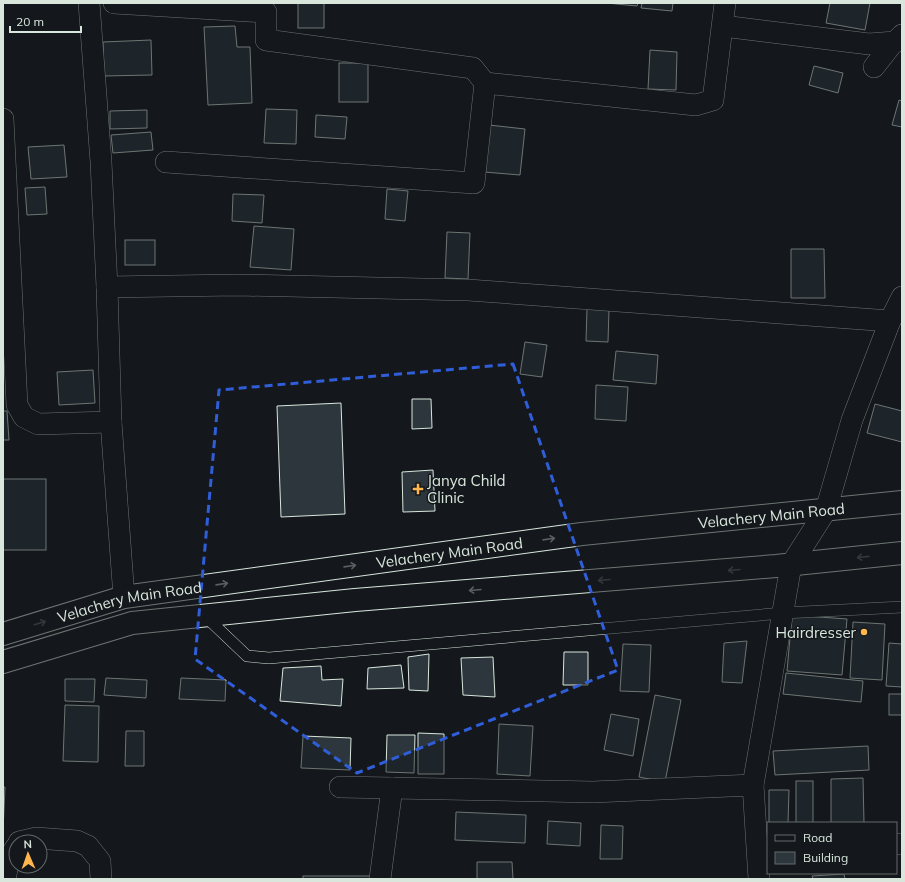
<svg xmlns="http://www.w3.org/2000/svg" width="905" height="882" viewBox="0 0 905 882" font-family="Mulish,sans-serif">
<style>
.building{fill:#2c363c;stroke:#d8e6dc}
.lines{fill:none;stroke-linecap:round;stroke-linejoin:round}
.service-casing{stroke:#d8e6dc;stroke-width:12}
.minor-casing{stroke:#d8e6dc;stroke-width:22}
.primary-casing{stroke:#d8e6dc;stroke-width:24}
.service{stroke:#14181c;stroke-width:11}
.minor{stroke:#14181c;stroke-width:21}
.primary{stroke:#14181c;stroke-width:22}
.oneway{stroke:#59605f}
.marked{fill:none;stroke:#305dd8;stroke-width:3;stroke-dasharray:8 5;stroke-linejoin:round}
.poi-dot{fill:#ffb74d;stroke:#14181c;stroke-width:1.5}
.labels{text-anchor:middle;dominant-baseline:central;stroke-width:3;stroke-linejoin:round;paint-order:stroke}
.poi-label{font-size:15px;fill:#d8e6dc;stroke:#14181c;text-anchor:start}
.street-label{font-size:15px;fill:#d8e6dc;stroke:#14181c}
</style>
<rect width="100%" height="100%" fill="#14181c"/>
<g class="building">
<rect x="298" y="3" width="26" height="25"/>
<polygon points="606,3 638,3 637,6"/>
<polygon points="642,3 673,3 672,11 641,8"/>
<polygon points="830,3 870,3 865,30 826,23"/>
<polygon points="235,26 237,47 250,47 252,103 208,105 204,27"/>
<polygon points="151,40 152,75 104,76 103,42"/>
<polygon points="650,50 677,52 676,90 648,89"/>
<rect x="339" y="63" width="29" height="39"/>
<polygon points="814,66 843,73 838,93 809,85"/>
<polygon points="899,100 902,101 902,127 892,125"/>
<polygon points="266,109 297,110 296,144 264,143"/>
<polygon points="147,110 147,128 110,129 110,111"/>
<polygon points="316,115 347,117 345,139 315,137"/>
<polygon points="489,125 525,129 520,175 484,172"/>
<polygon points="151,132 153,150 113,153 111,135"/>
<polygon points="64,145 67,177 31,179 28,147"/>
<polygon points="45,187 47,214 27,215 25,188"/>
<polygon points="387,189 408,191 405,221 385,219"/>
<polygon points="233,194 264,195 262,223 232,221"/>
<polygon points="254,226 294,229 291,270 250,267"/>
<polygon points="447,232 470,233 468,279 445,278"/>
<rect x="125" y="240" width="30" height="25"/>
<polygon points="791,249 824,249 825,298 791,298"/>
<polygon points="587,308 609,309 608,342 586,341"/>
<polygon points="525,342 547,345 542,377 520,374"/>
<polygon points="616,351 658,355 656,384 613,380"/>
<polygon points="93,370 95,403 59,405 57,372"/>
<polygon points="596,385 628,387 626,421 595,419"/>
<polygon points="412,399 431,399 432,428 412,429"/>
<polygon points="341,403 345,514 281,517 277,406"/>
<polygon points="875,404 902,411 902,442 867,433"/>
<polygon points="3,411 7,411 9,440 3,440"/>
<polygon points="433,470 435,511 403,512 402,472"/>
<rect x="3" y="479" width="43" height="71"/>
<polygon points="792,615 847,619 842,675 787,671"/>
<polygon points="853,622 885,624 882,680 850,678"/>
<polygon points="747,641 742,683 722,682 724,643"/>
<polygon points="889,643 902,644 902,687 886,686"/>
<polygon points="623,644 651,645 649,692 620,691"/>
<polygon points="564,652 588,652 588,685 563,685"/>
<polygon points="429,654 428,691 409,690 408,657"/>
<polygon points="493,657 495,697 463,695 461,658"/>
<polygon points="401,665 404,688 367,689 368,668"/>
<polygon points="321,666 322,680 343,679 341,706 280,701 283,668"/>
<polygon points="786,673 863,681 861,702 783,694"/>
<polygon points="106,678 147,680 146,698 104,695"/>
<polygon points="181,678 226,680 225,701 179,699"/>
<polygon points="65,679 95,679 94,702 65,701"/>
<rect x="889" y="694" width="13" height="21"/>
<polygon points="655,695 681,700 665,782 639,777"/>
<polygon points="65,705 99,706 98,762 63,761"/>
<polygon points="611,714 639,719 633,756 604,750"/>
<polygon points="499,724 533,726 530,776 497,774"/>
<polygon points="126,731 144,731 144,766 125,766"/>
<polygon points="418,733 444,734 444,774 418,774"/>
<polygon points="387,735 415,735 414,773 386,772"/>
<polygon points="303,736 351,738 350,770 301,768"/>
<polygon points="868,746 869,770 775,775 773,751"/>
<polygon points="863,778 864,823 831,823 831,779"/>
<rect x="796" y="781" width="17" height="42"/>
<polygon points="3,787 5,787 3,832"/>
<polygon points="769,790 789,790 788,823 769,823"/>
<polygon points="456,812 526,815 525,843 455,840"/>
<polygon points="548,821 581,823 580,846 547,844"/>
<polygon points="601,825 623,826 622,859 600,859"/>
<polygon points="477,862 512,862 513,879 477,879"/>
<polygon points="844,874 845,879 813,879 812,876"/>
<rect x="303" y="876" width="73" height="3"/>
</g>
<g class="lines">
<defs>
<polyline id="service" points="205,616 247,656 269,658 783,613 902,607"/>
<g id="minor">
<polyline points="89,3 101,162 107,287 111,422 124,597"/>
<polyline points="114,3 266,12 266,40 473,68 485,83"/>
<polyline points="723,26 869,44 895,42 902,35"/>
<polyline points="874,67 892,44 895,42"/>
<polyline points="3,119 17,405 24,417 38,424 111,422"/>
<polyline points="166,162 474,183 485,83 696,105 713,100 725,3"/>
<polyline points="107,287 237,285 468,290 890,321"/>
<polyline points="753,785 759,879"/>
<polyline points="340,787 593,792 753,785 791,565 826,510 852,420 890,321 902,297"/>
<polyline points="19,842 36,838 77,841 88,846 100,861 101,879"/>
<polyline points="896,844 902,844"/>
<polyline points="5,879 10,856 16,847"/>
<polyline points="380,879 392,788"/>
</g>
<g id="primary">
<path id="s1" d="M3 634 124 597 582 534 902 502"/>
<polyline points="3,662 132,623 355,600 776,566 902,553"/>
</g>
</defs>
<use href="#service" class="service-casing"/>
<use href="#minor" class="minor-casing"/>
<use href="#primary" class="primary-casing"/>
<use href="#service" class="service"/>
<use href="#minor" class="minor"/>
<use href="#primary" class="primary"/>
</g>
<defs><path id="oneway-shaft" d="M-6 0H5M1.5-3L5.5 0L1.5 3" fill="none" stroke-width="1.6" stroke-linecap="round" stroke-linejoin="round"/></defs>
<g class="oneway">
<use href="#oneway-shaft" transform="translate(549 539) rotate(-8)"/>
<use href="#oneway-shaft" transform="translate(863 557) rotate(174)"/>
<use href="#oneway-shaft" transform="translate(350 566) rotate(-8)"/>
<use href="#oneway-shaft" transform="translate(734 570) rotate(175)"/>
<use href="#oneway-shaft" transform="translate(604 580) rotate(175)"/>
<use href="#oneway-shaft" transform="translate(222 584) rotate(-8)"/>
<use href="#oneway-shaft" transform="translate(475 590) rotate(175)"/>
<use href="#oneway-shaft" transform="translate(40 623) rotate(-17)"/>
</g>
<path d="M0 0H905V882H0ZM513 364 618 670 357 773 195 659 219 390Z" fill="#14181c" fill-opacity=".55" fill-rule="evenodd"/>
<path class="marked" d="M513 364 618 670 357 773 195 659 219 390Z"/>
<g class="poi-dot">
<path d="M416 483h4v4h4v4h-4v4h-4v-4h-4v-4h4z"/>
<circle cx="864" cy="632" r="4"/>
</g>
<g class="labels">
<g class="poi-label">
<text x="427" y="480">Janya Child<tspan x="427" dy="17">Clinic</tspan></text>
<text x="856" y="632" text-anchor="end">Hairdresser</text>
</g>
<g class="street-label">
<text stroke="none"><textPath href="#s1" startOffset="779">Velachery Main Road</textPath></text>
<text stroke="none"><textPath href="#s1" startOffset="455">Velachery Main Road</textPath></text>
<text stroke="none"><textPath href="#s1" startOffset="131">Velachery Main Road</textPath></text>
</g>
</g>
<rect width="905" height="882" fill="none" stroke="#d8e6dc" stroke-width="8"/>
<rect x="767" y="822" width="130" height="52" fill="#14181c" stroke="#626a69"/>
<rect x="775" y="835" width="20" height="6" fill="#14181c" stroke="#626a69"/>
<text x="803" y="842" font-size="12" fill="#d8e6dc">Road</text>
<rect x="775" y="852" width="20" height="12" fill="#2c363c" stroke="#626a69"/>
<text x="803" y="862" font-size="12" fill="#d8e6dc">Building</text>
<g transform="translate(28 854) rotate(358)"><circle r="19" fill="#14181c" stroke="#626a69"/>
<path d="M0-3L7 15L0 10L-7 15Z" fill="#ffb74d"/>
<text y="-6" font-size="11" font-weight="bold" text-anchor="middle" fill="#d8e6dc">N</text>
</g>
<path d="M10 26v6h71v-6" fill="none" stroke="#d8e6dc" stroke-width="2"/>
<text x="16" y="26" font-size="12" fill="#d8e6dc" stroke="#14181c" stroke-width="3" paint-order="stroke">20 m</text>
</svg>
